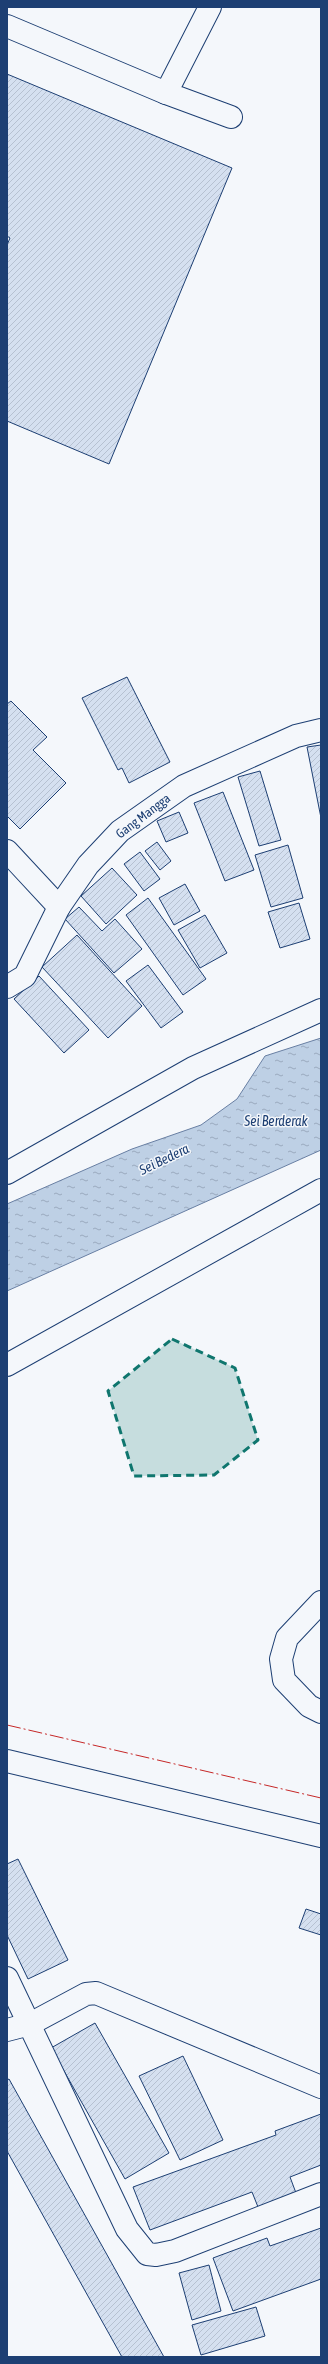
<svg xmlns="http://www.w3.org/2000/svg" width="328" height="2364" viewBox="0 0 328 2364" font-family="'Asap Condensed',sans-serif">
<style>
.water{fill:url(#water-ripples);stroke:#687fa3}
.building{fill:url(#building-hatch);stroke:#1d3f73}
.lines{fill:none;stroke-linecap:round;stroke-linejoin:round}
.minor-casing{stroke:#1d3f73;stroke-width:24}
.minor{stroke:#f4f7fb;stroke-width:22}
.power{stroke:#c62828;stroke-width:1;stroke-dasharray:14 3 2 3;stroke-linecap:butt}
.marked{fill:#0f766e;fill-opacity:0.2;stroke:#0f766e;stroke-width:3;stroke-dasharray:8 5;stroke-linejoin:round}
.labels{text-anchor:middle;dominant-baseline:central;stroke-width:3;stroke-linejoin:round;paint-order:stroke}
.street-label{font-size:13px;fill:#1d3f73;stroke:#f4f7fb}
.water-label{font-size:14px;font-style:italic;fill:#1d3f73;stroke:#f4f7fb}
</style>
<defs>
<pattern id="water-ripples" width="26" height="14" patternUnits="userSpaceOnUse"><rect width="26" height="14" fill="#bed0e5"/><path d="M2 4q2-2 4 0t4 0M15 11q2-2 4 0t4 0" fill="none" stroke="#9aaabe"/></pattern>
<pattern id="building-hatch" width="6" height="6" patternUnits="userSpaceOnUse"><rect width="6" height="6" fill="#d5e0f0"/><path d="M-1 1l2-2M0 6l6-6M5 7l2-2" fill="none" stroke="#b6c1d1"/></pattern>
</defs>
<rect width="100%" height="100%" fill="#f4f7fb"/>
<polygon class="water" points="321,1038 321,1150 7,1291 7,1204 132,1149 201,1125 237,1099 265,1056"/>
<g class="building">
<polygon points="7,74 232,168 109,464 7,421 7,245 10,238 7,236"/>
<polygon points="127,677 170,762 129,783 122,768 118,770 82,698"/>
<polygon points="11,701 47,737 33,750 66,783 20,829 7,816 7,704"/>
<polygon points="321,745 321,818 307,747"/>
<polygon points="260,771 281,840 259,846 238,777"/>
<polygon points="223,792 254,870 225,881 194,803"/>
<polygon points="179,812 188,833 166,842 157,821"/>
<polygon points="157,842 171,861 160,870 145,851"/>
<polygon points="288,845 303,898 271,907 255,855"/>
<polygon points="140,852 160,879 144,891 124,864"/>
<polygon points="112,868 137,895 106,924 81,896"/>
<polygon points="185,884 200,911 174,925 159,898"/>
<polygon points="148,898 206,979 183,995 126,915"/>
<polygon points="299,903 310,939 280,948 268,912"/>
<polygon points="79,907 102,931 115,919 142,949 114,973 65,919"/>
<polygon points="205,915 227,953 200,968 178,930"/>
<polygon points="77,935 142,1006 108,1038 42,967"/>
<polygon points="148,965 183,1012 161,1028 126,981"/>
<polygon points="39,976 89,1030 64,1053 14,999"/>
<polygon points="18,1859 68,1960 28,1979 7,1935 7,1864"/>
<polygon points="306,1909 321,1914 321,1935 299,1928"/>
<polygon points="95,2023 169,2153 125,2179 51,2048"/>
<polygon points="183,2056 223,2140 180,2160 139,2076"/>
<polygon points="9,2079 164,2357 122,2357 7,2151 7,2080"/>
<polygon points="321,2114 321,2165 290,2177 296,2193 258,2207 252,2192 150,2230 133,2187 276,2135 275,2131"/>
<polygon points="321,2228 321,2279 233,2311 213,2258 267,2238 270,2246"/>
<polygon points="209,2265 221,2311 192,2320 179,2273"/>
<polygon points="256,2307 265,2336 201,2355 192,2325"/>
</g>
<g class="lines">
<defs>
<g id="minor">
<polyline points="210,7 166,93 231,117"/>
<polyline points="7,26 166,93"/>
<polyline points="7,851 59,907"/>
<polyline points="7,987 25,976 59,907 88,865 120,831 184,786 296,736 321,730"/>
<polyline points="7,1173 193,1068 321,1010"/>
<polyline points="7,1365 321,1190"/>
<polyline points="321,1602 287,1638 281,1659 284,1680 309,1706 321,1712"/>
<polyline points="7,1761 321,1836"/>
<polyline points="7,1978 127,2229 147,2254 156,2255 175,2251 321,2194"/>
<polyline points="7,2030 30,2024 86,1994 96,1993 321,2087"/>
</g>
</defs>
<use href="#minor" class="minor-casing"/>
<use href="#minor" class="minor"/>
<polyline class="power" points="7,1725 321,1798"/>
</g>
<path class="marked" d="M172 1339 235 1368 258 1440 214 1475 134 1476 108 1391Z"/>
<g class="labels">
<g class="street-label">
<text transform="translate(143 816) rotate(-37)">Gang Mangga</text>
</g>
<g class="water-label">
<text x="276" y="1121">Sei Berderak</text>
<text transform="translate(164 1159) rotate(-26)">Sei Bedera</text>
</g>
</g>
<rect width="328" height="2364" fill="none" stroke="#1d3f73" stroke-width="16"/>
</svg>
